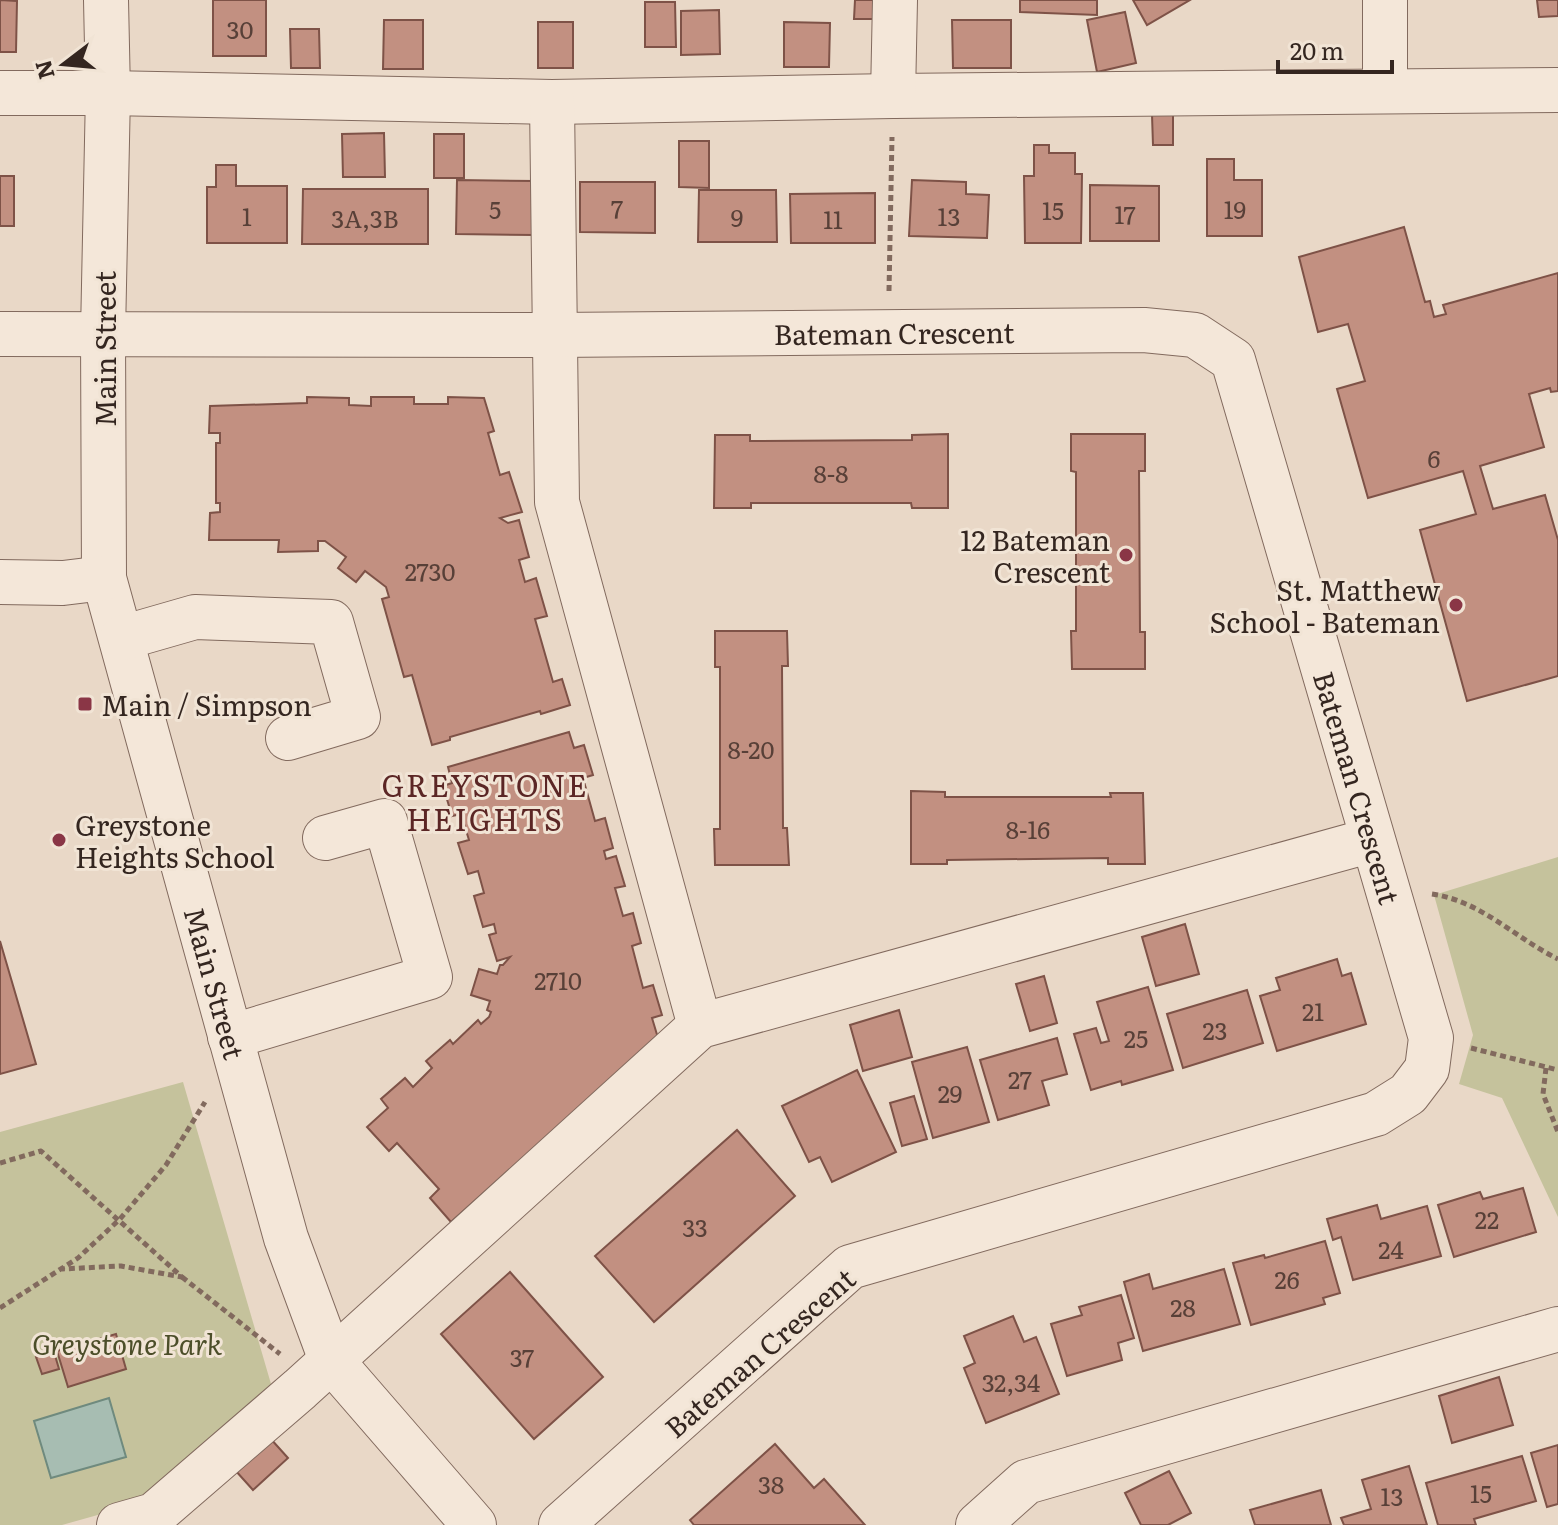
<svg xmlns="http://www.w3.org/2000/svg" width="1558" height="1525" viewBox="0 0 1558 1525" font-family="Literata,serif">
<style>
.green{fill:#c5c29c}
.water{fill:#a7bdb2;stroke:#6f8a7e;stroke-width:2}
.building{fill:#c29081;stroke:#7e5247;stroke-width:2}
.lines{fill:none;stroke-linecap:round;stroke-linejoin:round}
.minor-casing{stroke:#826a5e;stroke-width:46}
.path{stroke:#826a5e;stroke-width:5;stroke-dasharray:6 4;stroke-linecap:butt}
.minor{stroke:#f4e7d9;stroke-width:44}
.poi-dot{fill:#8a3646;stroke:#f1e4d5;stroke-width:3}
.labels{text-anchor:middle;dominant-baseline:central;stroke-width:6;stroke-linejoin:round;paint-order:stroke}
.number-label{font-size:24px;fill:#584038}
.street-label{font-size:28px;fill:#342620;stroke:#f1e4d5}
.poi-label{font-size:28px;fill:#342620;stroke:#f1e4d5;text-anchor:end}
.park-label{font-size:28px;font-style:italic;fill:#4c4e29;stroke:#f1e4d5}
.neighbourhood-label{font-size:30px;letter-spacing:2px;fill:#5b2625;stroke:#f1e4d5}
</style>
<rect width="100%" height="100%" fill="#e9d8c7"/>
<g class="green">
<polygon points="1558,857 1558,1217 1502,1098 1459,1084 1473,1035 1434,895"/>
<polygon points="183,1082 271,1384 144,1502 62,1525 0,1525 0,1132"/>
</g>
<polygon class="water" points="109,1398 126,1457 51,1478 34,1421"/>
<g class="building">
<polygon points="0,0 17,1 16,52 0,52"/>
<rect x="213" y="0" width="53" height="56"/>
<polygon points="855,0 883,0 883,19 854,19"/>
<polygon points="1020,0 1097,0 1097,15 1020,12"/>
<polygon points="1133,0 1190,0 1147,25"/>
<polygon points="1537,0 1558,0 1558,16 1539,17"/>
<polygon points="645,2 675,2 676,47 645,47"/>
<polygon points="719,10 720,54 681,55 681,11"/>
<polygon points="1125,12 1136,63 1097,72 1087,20"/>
<polygon points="384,20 423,20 423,69 383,69"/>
<polygon points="952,20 1011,20 1011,68 953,68"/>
<rect x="538" y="22" width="35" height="46"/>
<polygon points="784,22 830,23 829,67 784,67"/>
<polygon points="290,29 319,29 320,68 291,68"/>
<polygon points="1152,115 1173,115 1173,145 1153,145"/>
<polygon points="384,133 385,177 343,177 342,134"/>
<rect x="434" y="134" width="30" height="44"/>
<polygon points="679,141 709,141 709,188 679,187"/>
<polygon points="1034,145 1049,145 1049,153 1075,153 1075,174 1082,174 1081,243 1025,243 1024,176 1034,176"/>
<polygon points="1207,159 1234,159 1234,180 1262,180 1262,236 1207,236"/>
<polygon points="216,165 236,165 236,186 287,186 287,243 207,243 207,187 216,187"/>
<rect x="0" y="176" width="14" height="50"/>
<polygon points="457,180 535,181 534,235 456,234"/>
<polygon points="912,180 966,182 966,194 989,195 987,238 909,236"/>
<polygon points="580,182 655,182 655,233 580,232"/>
<polygon points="1090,185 1159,186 1159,241 1090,241"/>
<polygon points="303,189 428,189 428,244 302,244"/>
<polygon points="699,190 776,190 777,242 698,242"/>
<polygon points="875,193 875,243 791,243 790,194"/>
<polygon points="1404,227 1425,302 1430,301 1434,317 1446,314 1443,305 1558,273 1558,391 1551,392 1550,388 1529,394 1544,447 1480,466 1493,509 1545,495 1558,540 1558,676 1467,701 1420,530 1476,514 1463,471 1368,498 1337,389 1365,381 1348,324 1318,332 1299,257"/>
<polygon points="307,397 349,398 349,405 371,406 371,397 414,397 414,404 448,404 448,397 484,398 494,431 488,433 500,475 509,472 522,512 500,518 508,523 519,520 529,557 519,560 525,582 536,578 547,616 535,619 553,682 562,679 570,705 541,714 540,711 450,737 450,740 432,745 412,675 404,677 382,599 389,597 386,587 365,571 356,582 338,568 346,557 325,541 318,541 318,551 278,552 279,540 209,540 210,513 220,512 220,503 216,503 216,443 220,443 220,433 209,433 210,406 307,403"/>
<polygon points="948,434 948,508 912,508 911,503 751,503 751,508 714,508 715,435 750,435 750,441 912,440 912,435"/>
<polygon points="1071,434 1145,434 1145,471 1139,471 1140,632 1145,632 1145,669 1072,669 1071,631 1076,631 1076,472 1071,471"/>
<polygon points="715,631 787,631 788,666 782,666 783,828 787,828 789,865 715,865 714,829 720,829 720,667 715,667"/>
<polygon points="569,732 574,748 584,745 593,775 583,778 595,821 605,818 613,848 604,851 606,859 616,856 625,886 615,888 623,916 633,913 641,943 632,946 643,988 653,985 662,1015 652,1018 658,1038 451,1222 430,1198 439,1189 397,1143 389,1151 367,1127 388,1108 381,1099 405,1078 413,1087 432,1068 426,1061 450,1040 453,1044 478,1020 481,1024 489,1017 491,1012 487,1010 490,1001 471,995 479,969 497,974 500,965 503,965 510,957 497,961 489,935 496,933 494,924 483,927 474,896 484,893 478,871 468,874 458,843 469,840 461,814 452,816 443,786 452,783 448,767"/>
<polygon points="911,791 945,792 945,797 1111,797 1110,793 1143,793 1145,864 1108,864 1108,858 947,860 947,864 911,864"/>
<polygon points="1185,924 1199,974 1156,986 1142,937"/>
<polygon points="0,941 36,1064 0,1074"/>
<polygon points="1337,959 1342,976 1351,973 1366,1024 1277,1051 1260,996 1280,990 1276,978"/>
<polygon points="1044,976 1057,1023 1030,1031 1016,984"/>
<polygon points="1148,987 1173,1070 1122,1085 1121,1081 1091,1090 1074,1034 1096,1028 1101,1043 1109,1041 1097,1002"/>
<polygon points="1247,990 1263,1043 1183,1068 1167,1014"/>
<polygon points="899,1010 912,1057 863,1071 850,1025"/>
<polygon points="1057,1038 1067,1074 1042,1081 1049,1105 998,1120 980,1060"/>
<polygon points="967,1047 989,1122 933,1138 912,1062"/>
<polygon points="857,1070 896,1152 832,1182 820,1157 809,1162 782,1106"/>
<polygon points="914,1096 927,1139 902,1146 890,1103"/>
<polygon points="737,1130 795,1196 654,1322 595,1256"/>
<polygon points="1523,1188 1536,1232 1454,1257 1438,1205 1480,1192 1483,1199"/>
<polygon points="1377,1205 1381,1219 1427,1206 1441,1256 1353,1280 1341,1237 1333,1240 1327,1219"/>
<polygon points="1325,1241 1340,1293 1323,1298 1325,1304 1251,1325 1233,1263 1264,1255 1265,1258"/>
<polygon points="1224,1269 1240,1324 1143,1351 1124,1282 1149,1274 1153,1289"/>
<polygon points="510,1272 603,1377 534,1439 441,1334"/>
<polygon points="1121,1295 1134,1338 1118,1343 1122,1360 1067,1376 1051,1324 1082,1315 1079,1307"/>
<polygon points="1013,1316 1024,1342 1036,1337 1059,1394 986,1423 964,1368 975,1363 964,1336"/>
<polygon points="116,1334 126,1369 68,1387 57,1351"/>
<polygon points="54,1352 59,1369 42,1374 36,1357"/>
<polygon points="1499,1377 1513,1425 1452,1443 1439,1396"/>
<polygon points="270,1438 288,1458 253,1490 235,1470"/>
<polygon points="775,1444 814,1488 824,1479 865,1525 694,1525 690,1520"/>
<polygon points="1558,1445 1558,1504 1547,1507 1531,1453"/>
<polygon points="1522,1456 1536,1501 1474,1519 1476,1525 1438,1525 1426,1483"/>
<polygon points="1409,1466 1427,1525 1344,1525 1341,1518 1371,1509 1362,1480"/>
<polygon points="1169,1471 1191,1513 1168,1525 1141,1525 1125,1493"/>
<polygon points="1321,1490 1331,1525 1255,1525 1250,1510"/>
</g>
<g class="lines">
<defs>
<g id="minor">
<path id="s1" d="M106 0 108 93 103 333 104 578 286 1238 331 1360 474 1525"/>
<polyline points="1385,0 1385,91"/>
<polyline points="0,93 108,93 552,102 893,96 1558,90"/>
<polyline points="893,96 895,0"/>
<polyline points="552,102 557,502 700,1026"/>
<path id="s2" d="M0 334 553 335 1144 330 1195 335 1233 360 1431 1038 1427 1069 1408 1094 1376 1114 850 1267 561 1525"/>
<polyline points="0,582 63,583 104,578"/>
<polyline points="122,638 195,617 331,622 358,717 288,738"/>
<polyline points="230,1037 430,977 385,821 325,838"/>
<polyline points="119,1525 154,1515 300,1389 700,1026 1372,840"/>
<polyline points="978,1525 1026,1482 1558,1329"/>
</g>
</defs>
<use href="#minor" class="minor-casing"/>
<g class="path">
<polyline points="889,291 892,137"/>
<path d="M1432 894C1481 901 1515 938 1558 959"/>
<polyline points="1471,1048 1558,1070"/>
<polyline points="1546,1068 1543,1094 1558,1132"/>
<polyline points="0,1163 41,1151 182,1277 121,1266 62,1269"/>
<polyline points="182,1277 280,1354"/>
<polyline points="0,1308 78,1258 120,1219 166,1165 205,1102"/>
</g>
<use href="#minor" class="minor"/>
</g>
<g class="poi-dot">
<circle cx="1126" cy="555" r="8"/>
<circle cx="1456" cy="605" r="8"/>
<rect x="77" y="696" width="16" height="16" rx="4"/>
<circle cx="59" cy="840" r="8"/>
</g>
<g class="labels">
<g class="number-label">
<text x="240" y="28">30</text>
<text x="617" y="207">7</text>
<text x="495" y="208">5</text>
<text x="1235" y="208">19</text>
<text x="1053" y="209">15</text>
<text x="1125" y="213">17</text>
<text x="247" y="215">1</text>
<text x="949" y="215">13</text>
<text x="737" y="216">9</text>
<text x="365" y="217">3A,3B</text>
<text x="833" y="218">11</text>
<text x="1434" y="457">6</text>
<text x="831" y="472">8-8</text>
<text x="430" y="570">2730</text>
<text x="751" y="748">8-20</text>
<text x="1028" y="828">8-16</text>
<text x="558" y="979">2710</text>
<text x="1313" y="1010">21</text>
<text x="1215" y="1029">23</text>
<text x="1136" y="1037">25</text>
<text x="1020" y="1078">27</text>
<text x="950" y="1092">29</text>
<text x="1487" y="1218">22</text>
<text x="695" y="1226">33</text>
<text x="1391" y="1248">24</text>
<text x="1287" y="1278">26</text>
<text x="1183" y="1306">28</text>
<text x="522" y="1356">37</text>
<text x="1011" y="1381">32,34</text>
<text x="771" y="1483">38</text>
<text x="1481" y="1492">15</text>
<text x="1392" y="1495">13</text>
</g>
<g class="street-label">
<text stroke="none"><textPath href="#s2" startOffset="894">Bateman Crescent</textPath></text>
<text transform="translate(104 349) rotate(-90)">Main Street</text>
<text stroke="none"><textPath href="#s2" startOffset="1686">Bateman Crescent</textPath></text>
<text stroke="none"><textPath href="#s1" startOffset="998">Main Street</textPath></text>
<text transform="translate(759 1352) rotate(-41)">Bateman Crescent</text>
</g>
<g class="poi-label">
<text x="1110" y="539">12 Bateman<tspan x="1110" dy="32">Crescent</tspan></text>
<text x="1440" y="589">St. Matthew<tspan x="1440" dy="32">School - Bateman</tspan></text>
<text x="101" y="704" text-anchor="start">Main / Simpson</text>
<text x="75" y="824" text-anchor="start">Greystone<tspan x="75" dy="32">Heights School</tspan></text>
</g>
<g class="park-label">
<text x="127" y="1343">Greystone Park</text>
</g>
<g class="neighbourhood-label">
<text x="485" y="784">GREYSTONE<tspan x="485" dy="34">HEIGHTS</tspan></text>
</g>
</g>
<g transform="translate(64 64) rotate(254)" stroke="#f1e4d5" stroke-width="6" paint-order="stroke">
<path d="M0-6L14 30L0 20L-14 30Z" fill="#342620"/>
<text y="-12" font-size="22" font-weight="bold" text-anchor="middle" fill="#342620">N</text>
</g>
<path d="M1278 60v12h114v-12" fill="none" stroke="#342620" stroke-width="4"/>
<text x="1290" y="60" font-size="24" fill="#342620" stroke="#f1e4d5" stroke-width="6" paint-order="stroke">20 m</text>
</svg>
